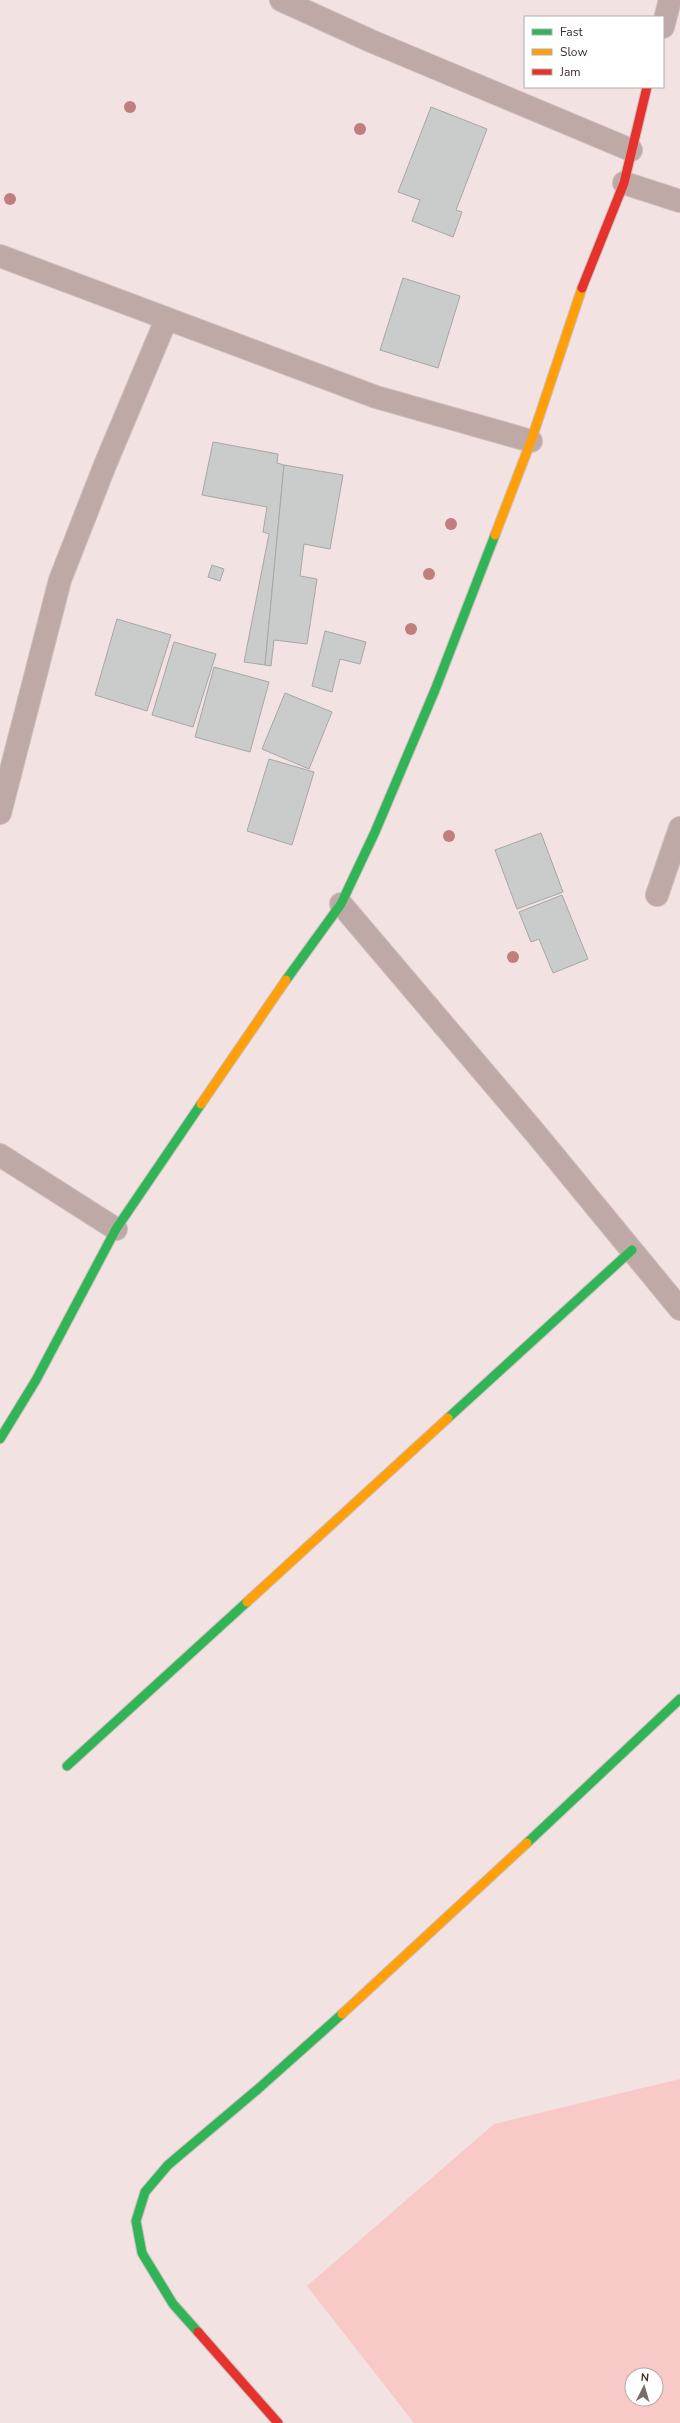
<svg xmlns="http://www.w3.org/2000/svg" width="680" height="2423" viewBox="0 0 680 2423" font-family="'Nunito Sans',sans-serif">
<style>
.green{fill:#f8c9c6;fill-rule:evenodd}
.building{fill:#cacbcb;stroke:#a7a7a8}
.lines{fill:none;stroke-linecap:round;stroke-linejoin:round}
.street-casing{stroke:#ccbfbe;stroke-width:24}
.fast-casing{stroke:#ccbfbe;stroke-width:11}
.slow-casing{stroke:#ccbfbe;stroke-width:11}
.jam-casing{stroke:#ccbfbe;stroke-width:11}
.street{stroke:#bea9a7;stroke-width:22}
.fast{stroke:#30b455;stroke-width:9}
.slow{stroke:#ff9f0a;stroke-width:9}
.jam{stroke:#e5322d;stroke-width:9}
.tree{fill:#c07e7f}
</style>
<rect width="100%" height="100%" fill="#f2e2e1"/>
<path class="green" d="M680 2079V2423H414L307 2286 494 2124ZM632 2375H656V2399H632Z"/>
<g class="building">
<polygon points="431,107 487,129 456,210 462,212 453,237 412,221 420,200 398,192"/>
<polygon points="403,278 460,296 438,368 380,350"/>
<polygon points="213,442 278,454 277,463 284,465 265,665 244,662 269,534 263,532 267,507 202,495"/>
<polygon points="284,465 343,475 330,549 304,544 300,576 317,579 307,644 274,640 271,666 265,665"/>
<polygon points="212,565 224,569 220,581 208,577"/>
<polygon points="117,619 171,635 147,711 95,695"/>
<polygon points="325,631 366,642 360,664 340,659 332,692 312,686"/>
<polygon points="174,642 216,654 193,727 152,715"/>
<polygon points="214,667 269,682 250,752 195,737"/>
<polygon points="285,693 332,712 309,769 262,749"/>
<polygon points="269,759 314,772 292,845 247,831"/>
<polygon points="541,833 563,892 517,909 495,850"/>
<polygon points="562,895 588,959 553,973 539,939 531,942 519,912"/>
</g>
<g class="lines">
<defs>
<g id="street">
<polyline points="281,0 371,41 631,150"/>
<polyline points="663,27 670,0"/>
<polyline points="624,183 680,201"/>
<polyline points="0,256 376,397 531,441"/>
<polyline points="0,813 60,580 105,465 166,320"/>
<polyline points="657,895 680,828"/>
<polyline points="341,904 537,1135 680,1309"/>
<polyline points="0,1155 116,1229"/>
</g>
<g id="fast">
<polyline points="286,980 341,904 375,832 435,690 495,535"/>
<polyline points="448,1418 632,1250"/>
<polyline points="0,1439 36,1380 116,1229 201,1104"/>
<polyline points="67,1766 247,1602"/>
<polyline points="527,1843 680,1699"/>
<polyline points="198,2332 173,2304 142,2253 136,2221 145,2192 168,2165 258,2089 342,2014"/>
</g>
<g id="slow">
<polyline points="495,535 531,441 582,288"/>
<polyline points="201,1104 286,980"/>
<polyline points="247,1602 448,1418"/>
<polyline points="342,2014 527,1843"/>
</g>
<g id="jam">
<polyline points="582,288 624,183 647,87"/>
<polyline points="198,2332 278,2423"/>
</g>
</defs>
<use href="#street" class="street-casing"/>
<use href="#fast" class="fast-casing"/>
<use href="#slow" class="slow-casing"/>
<use href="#jam" class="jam-casing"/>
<use href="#street" class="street"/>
<use href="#fast" class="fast"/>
<use href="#slow" class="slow"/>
<use href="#jam" class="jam"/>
</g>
<g class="tree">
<circle cx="130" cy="107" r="6"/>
<circle cx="360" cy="129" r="6"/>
<circle cx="10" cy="199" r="6"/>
<circle cx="451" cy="524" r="6"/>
<circle cx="429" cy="574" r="6"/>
<circle cx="411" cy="629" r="6"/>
<circle cx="449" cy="836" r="6"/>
<circle cx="513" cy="957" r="6"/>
</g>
<rect x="524" y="16" width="140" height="72" fill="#ffffff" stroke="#b1abab"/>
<rect x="532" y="29" width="20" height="6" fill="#30b455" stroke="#b1abab"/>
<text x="560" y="36" font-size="12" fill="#3b2d2c">Fast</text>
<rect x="532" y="49" width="20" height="6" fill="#ff9f0a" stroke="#b1abab"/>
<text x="560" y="56" font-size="12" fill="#3b2d2c">Slow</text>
<rect x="532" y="69" width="20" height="6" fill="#e5322d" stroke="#b1abab"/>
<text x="560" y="76" font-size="12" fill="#3b2d2c">Jam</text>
<g transform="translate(644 2387) rotate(5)"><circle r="19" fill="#ffffff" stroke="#b1abab"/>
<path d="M0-3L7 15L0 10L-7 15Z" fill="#7b6c6b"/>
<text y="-6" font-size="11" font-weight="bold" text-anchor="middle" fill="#3b2d2c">N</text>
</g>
</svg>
